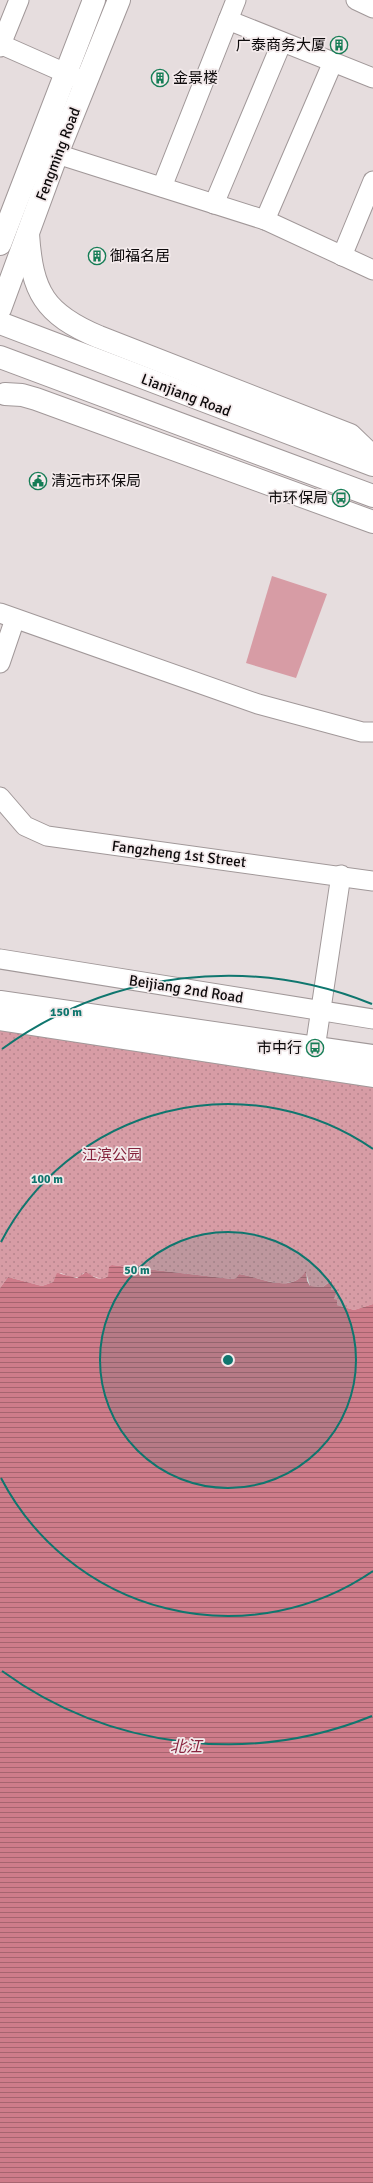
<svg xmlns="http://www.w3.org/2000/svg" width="373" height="2183" viewBox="0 0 373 2183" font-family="Signika,'Noto Sans SC',sans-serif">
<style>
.grass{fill:#d79ca5}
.park{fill:url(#park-dots)}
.water{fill:url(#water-rules)}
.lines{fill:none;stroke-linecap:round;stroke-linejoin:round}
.minor-casing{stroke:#a19899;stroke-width:21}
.major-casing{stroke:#a19899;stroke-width:24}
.minor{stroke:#fff;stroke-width:19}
.major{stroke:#fff;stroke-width:22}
.ring{fill:none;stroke:#0f766e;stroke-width:2}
.labels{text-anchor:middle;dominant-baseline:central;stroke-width:3.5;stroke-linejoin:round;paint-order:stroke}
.poi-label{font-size:15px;fill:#0d0a0b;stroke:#f3eaeb;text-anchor:end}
.street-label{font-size:15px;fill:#0d0a0b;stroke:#f3eaeb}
.park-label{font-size:15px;fill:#84223c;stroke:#f3eaeb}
.water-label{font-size:16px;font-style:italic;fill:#88253f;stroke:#f3eaeb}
.centre{fill:#0f766e;stroke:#f3eaeb;stroke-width:2}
.ring-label{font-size:12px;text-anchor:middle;font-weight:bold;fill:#0f766e;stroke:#f3eaeb;stroke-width:3.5;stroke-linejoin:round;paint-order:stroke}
</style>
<defs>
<pattern id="park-dots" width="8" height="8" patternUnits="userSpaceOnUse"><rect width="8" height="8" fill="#d79ca5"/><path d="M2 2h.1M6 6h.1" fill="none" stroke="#b7858d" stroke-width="1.8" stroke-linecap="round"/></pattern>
<pattern id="water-rules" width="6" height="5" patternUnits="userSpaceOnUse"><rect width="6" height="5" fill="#ce7c8a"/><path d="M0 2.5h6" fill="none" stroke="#a6646f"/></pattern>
</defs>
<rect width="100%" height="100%" fill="#e6ddde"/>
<polygon class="grass" points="272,576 327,594 296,678 246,663"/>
<path class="park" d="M0 1026 373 1082V1304L354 1310 337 1305 334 1299 338 1291 331 1290V1280L323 1287 310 1286 306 1272C289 1294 261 1277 239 1274L236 1278 232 1279 112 1265 108 1276 102 1279 83 1273 81 1277H70L61 1273 56 1276 53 1282 42 1286 8 1277 0 1288Z"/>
<path class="water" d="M112 1265 232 1279 236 1278 239 1274C260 1277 291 1295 306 1271L307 1281 310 1286 323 1287 332 1280 331 1290H338L334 1299 337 1300V1305L354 1310 373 1304V2183H0V1288L8 1277 42 1286 53 1282 57 1273 77 1278 86 1272C94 1277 100 1282 108 1276L109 1267Z"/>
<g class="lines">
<defs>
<g id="minor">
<polyline points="356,0 373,8"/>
<polyline points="228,20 333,62"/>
<polyline points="0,44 79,79"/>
<polyline points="0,47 19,0"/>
<polyline points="57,154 265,220 373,270"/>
<polyline points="162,187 236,0"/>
<polyline points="214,204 282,42"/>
<polyline points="265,220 333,62 373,78"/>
<polyline points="342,256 373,181"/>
<polyline points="0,613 258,704 362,732 373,732"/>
<polyline points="0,663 15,619"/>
<polyline points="0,797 25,826 47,836 373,881"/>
<polyline points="0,959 373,1019"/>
<polyline points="313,1062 341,875"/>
</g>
<g id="major">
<path d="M28 234C32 292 44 314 99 337L350 435 373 457"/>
<polyline points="0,244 94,0"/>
<polyline points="0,309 57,154 119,0"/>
<polyline points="0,323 373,465"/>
<polyline points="0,357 373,496"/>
<polyline points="5,394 22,395 36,399 373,522"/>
<polyline points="0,1002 373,1056"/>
<polyline points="0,1019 373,1076"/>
</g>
</defs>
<use href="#minor" class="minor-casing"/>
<use href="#major" class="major-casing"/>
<use href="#minor" class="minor"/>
<use href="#major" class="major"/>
</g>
<circle cx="228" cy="1360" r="128" fill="#0f766e" fill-opacity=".12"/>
<g class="ring">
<circle cx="228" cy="1360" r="128"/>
<path d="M373 1571A256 256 0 0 1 1 1478M1 1242A256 256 0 0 1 373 1149"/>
<path d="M372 1716A384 384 0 0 1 2 1671M2 1049A384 384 0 0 1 372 1004"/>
</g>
<defs>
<symbol id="building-ring" viewBox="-11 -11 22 22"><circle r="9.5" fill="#f3eaeb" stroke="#167d56" stroke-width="1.5"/><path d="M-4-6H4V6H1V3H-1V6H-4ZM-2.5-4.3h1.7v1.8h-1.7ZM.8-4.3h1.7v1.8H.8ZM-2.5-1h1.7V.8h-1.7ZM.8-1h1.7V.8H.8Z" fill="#167d56"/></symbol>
<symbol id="civic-ring" viewBox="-11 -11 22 22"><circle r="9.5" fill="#f3eaeb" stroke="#167d56" stroke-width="1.5"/><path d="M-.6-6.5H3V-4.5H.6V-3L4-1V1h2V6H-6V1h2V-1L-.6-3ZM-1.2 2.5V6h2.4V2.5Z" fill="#167d56"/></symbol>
<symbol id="bus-ring" viewBox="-11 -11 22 22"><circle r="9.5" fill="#f3eaeb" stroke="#167d56" stroke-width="1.5"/><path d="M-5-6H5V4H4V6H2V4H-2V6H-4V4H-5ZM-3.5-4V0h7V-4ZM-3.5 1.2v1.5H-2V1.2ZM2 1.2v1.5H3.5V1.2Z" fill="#167d56"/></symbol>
</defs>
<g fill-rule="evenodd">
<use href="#building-ring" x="329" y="35" width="20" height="20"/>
<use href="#building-ring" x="150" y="68" width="20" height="20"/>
<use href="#building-ring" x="87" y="246" width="20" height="20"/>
<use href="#civic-ring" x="28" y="471" width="20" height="20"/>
<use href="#bus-ring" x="331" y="488" width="20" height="20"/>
<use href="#bus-ring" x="305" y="1038" width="20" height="20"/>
</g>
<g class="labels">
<g class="poi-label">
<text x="326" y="45">广泰商务大厦</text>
<text x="173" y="78" text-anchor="start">金景楼</text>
<text x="110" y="256" text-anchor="start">御福名居</text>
<text x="51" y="481" text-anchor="start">清远市环保局</text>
<text x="328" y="498">市环保局</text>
<text x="302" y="1048">市中行</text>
</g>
<g class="street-label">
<text transform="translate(58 154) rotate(-69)">Fengming Road</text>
<text transform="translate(186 395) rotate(21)">Lianjiang Road</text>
<text transform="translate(179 854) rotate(7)">Fangzheng 1st Street</text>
<text transform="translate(186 989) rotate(9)">Beijiang 2nd Road</text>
</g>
<g class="park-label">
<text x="112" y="1155">江滨公园</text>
</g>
<g class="water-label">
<text x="186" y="1747">北江</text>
</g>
</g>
<circle cx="228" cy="1360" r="6" class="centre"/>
<g class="ring-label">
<text x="66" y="1016">150 m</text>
<text x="47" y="1183">100 m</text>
<text x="137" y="1274">50 m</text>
</g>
</svg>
